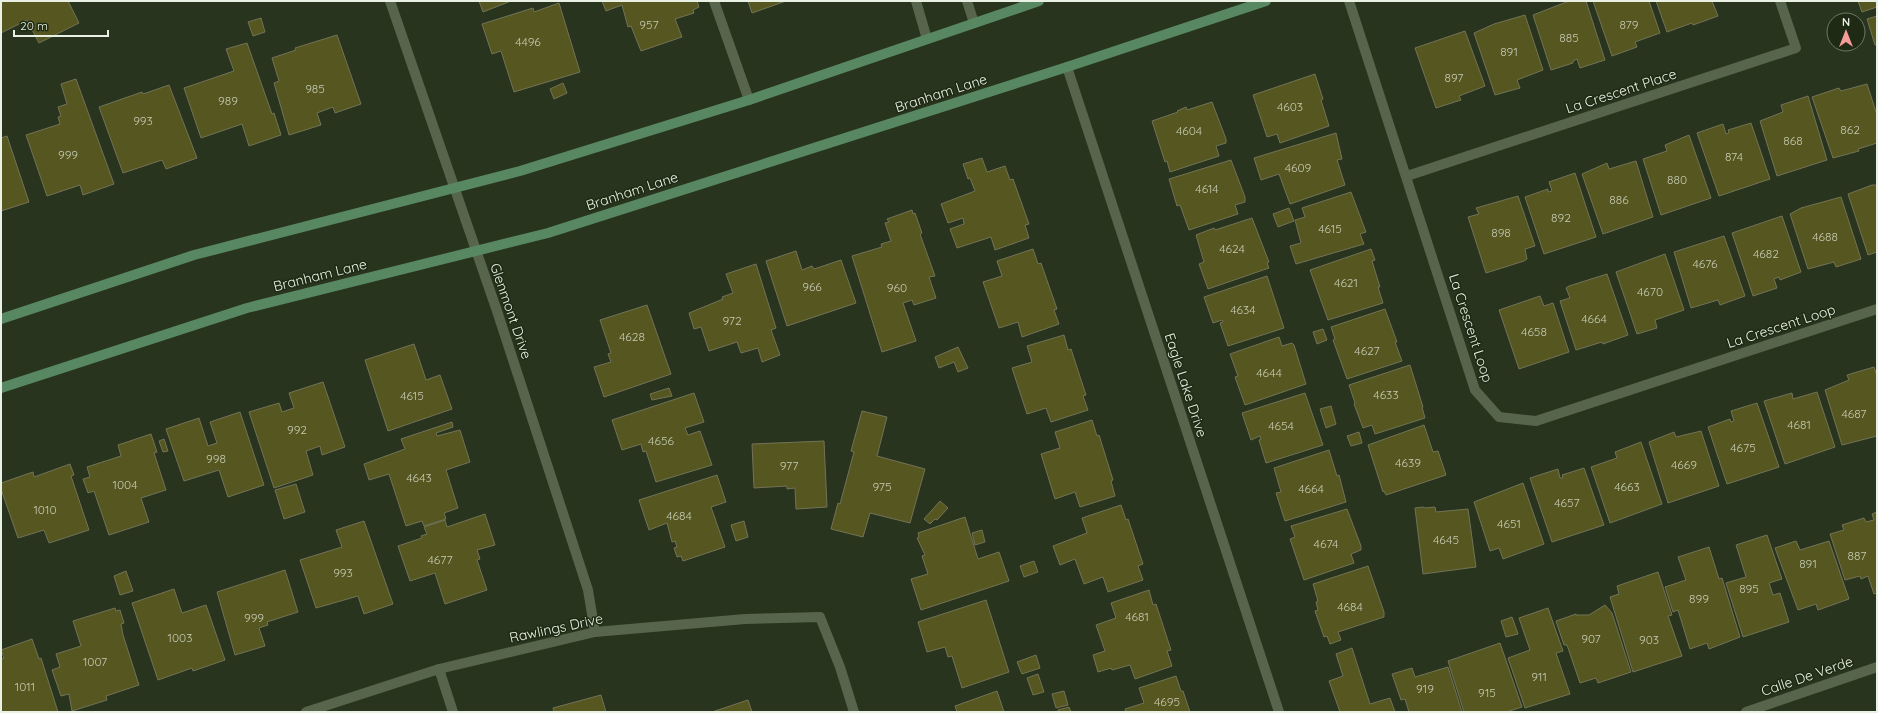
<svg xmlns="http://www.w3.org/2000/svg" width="1878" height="713" viewBox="0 0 1878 713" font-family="Quicksand,sans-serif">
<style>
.building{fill:#565720;stroke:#727357}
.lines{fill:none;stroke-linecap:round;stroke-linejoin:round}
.lane{stroke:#57654d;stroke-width:10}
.street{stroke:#57654d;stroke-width:10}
.secondary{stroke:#588861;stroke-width:10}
.labels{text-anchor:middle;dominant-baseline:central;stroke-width:3;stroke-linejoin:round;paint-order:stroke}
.number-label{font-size:12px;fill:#c4cab2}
.street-label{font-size:14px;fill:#e8f1e3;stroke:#1e2a14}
</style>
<rect width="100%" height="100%" fill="#28341e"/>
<g class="building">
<polygon points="1,1 68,1 79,23 39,43 27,20 1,33"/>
<polygon points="479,1 511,1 483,12"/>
<polygon points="602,1 697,1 699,7 693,10 694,13 675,19 682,37 641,51 631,26 628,27 622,5 606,11"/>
<polygon points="748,1 786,1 752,13"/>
<polygon points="1569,1 1586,1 1605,60 1580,68 1577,59 1573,61 1573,63 1551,70 1533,15"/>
<polygon points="1593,1 1649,1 1660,33 1635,42 1637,47 1612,56"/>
<polygon points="1656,1 1712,1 1718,16 1693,25 1692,23 1667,32"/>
<polygon points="1858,1 1877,1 1877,7 1862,12"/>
<polygon points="559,3 580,72 514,92 501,51 492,54 482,24 533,8 534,12"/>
<polygon points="1525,15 1543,70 1517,80 1520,88 1495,95 1474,33 1494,24"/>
<polygon points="1877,16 1877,45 1875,45 1867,19"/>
<polygon points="261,18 265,32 253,36 248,22"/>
<polygon points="1465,31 1485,86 1459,96 1461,100 1436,108 1415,48"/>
<polygon points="337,35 361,104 335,113 333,107 317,113 321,125 289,135 274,83 279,81 272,58 296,50 295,48"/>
<polygon points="247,43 272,114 274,113 281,135 249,146 242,124 201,138 184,88 234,71 226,49"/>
<polygon points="1315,74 1323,99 1321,100 1329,126 1280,143 1277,134 1267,137 1253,95"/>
<polygon points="76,79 114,184 83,195 80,185 47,196 26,135 60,124 58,117 61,116 58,107 67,104 61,84"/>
<polygon points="563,83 567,93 554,99 550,89"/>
<polygon points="1867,84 1877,115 1877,143 1858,149 1859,151 1833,158 1812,97 1839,88 1841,91"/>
<polygon points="169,85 197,158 166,169 162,160 123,173 99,107 142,92 143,94"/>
<polygon points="1808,96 1827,160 1777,176 1760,121 1783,112 1781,105"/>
<polygon points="1212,102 1226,139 1226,143 1216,146 1219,156 1170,172 1167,161 1165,162 1152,121 1178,112 1177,111 1186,107 1187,110"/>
<polygon points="1751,123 1770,179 1719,196 1697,133 1723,124 1726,134 1729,133 1728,130"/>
<polygon points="1336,133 1342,159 1337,160 1345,185 1290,204 1279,174 1261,180 1254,158"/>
<polygon points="1689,135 1711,198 1661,215 1643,159 1667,151 1665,145"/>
<polygon points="7,136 29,202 1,211 1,138"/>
<polygon points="982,158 987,172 1005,166 1010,180 1013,179 1029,224 1025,225 1029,238 995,250 991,237 957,248 950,229 964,224 963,218 948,223 941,204 975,191 970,178 968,179 963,164"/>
<polygon points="1231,160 1245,197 1245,202 1235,205 1238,214 1189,230 1180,205 1177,206 1169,179"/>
<polygon points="1636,161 1653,217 1603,234 1582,174 1607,163 1609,169"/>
<polygon points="1575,173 1596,237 1544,254 1525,197 1548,189 1548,192 1552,191 1549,182"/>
<polygon points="1872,185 1877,185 1877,252 1868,255 1848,194"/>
<polygon points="1351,192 1366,232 1360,234 1364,244 1296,264 1290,246 1301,243 1295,220 1305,217 1302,208"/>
<polygon points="1518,196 1535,246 1525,249 1527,259 1524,261 1486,273 1468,217 1479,214 1476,208"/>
<polygon points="1841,197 1861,259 1836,267 1834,262 1808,269 1790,214 1801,208"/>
<polygon points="1289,208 1294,221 1278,227 1273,214"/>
<polygon points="912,210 913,214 915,213 922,233 920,234 935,276 929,277 936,298 914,305 912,300 903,303 916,341 882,352 852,256 882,247 881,244 891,241 885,223 889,222 887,219"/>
<polygon points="1782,216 1801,272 1780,280 1779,277 1774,279 1777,288 1753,296 1732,233"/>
<polygon points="1252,218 1269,262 1267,263 1269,268 1208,289 1199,264 1204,262 1196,235 1214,228 1215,230"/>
<polygon points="1724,236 1745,296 1720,305 1718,300 1691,308 1674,252"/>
<polygon points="1033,249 1038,264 1041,263 1057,309 1054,310 1059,324 1022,337 1018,322 999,328 983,282 1002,276 997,261"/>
<polygon points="1371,249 1375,260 1372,261 1380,287 1378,287 1383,303 1328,320 1310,270"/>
<polygon points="796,251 802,270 812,266 814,269 841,260 856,303 787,326 766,261"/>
<polygon points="1665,254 1684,310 1655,320 1657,328 1637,334 1616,272"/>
<polygon points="756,264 776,328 771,330 780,355 762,362 758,348 741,353 737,342 709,351 701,327 694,329 689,313 723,299 722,297 733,293 726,274"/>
<polygon points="1607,274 1628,335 1603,344 1602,342 1576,350 1560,301 1570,298 1566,288 1569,286"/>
<polygon points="1267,276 1284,328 1228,346 1220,323 1223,322 1222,320 1213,323 1204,297"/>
<polygon points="1540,296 1544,306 1553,303 1569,352 1519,369 1499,310"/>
<polygon points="647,305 671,374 604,397 594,367 611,362 608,354 611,353 600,320"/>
<polygon points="1385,309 1397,342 1395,342 1402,361 1347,379 1333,340 1335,339 1331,327"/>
<polygon points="1323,329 1327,340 1317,344 1313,332"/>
<polygon points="1064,335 1068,350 1071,349 1086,395 1083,396 1088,410 1051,422 1046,408 1027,414 1012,368 1032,362 1027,346"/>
<polygon points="1279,337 1282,346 1292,343 1294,345 1306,384 1245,405 1235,377 1238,376 1230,354"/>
<polygon points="414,344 426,380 440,375 452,409 388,431 365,360"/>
<polygon points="958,347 968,368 958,372 954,362 939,368 935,357"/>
<polygon points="1410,365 1423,407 1422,407 1425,418 1375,434 1372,425 1363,428 1354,404 1355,403 1349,385"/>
<polygon points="1874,367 1877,376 1877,436 1842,445 1825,390 1849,380 1847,375"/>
<polygon points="323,382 345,447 322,455 320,446 306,451 313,475 274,488 249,412 279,403 282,412 294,408 289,393"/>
<polygon points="669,388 672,396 652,400 650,394"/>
<polygon points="1817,392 1835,447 1785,464 1764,401 1792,393 1793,399"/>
<polygon points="694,393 704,422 685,428 688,435 700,431 712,465 656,482 646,451 643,452 641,444 622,450 612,420"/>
<polygon points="1305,393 1323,445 1266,463 1259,440 1261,439 1260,436 1251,440 1242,413"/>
<polygon points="1757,403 1779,467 1727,484 1708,427 1730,419 1731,422 1734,421 1731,411"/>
<polygon points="1331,406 1336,424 1326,428 1320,409"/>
<polygon points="862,411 887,417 877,456 925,469 910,523 870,513 863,537 831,529 838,503 840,504 854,452 851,451"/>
<polygon points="240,412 264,485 228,497 219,470 184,481 166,429 199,418 208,446 217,443 210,422"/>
<polygon points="1092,420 1097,436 1099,435 1113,480 1111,481 1115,496 1080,507 1075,492 1055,499 1041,454 1060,448 1055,432"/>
<polygon points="452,422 453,427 436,433 437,436 460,430 470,462 446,470 458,508 444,513 446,519 424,526 422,521 406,526 389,474 369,480 364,464 405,449 401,439"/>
<polygon points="1424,425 1433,452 1438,451 1446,475 1386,495 1384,491 1383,492 1368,445"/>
<polygon points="1701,431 1719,486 1668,503 1649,442 1674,432 1676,437"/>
<polygon points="1359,432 1362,443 1351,446 1347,436"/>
<polygon points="151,434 157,452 154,453 166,490 141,498 149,522 109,535 94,491 88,493 83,479 90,477 87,467 121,456 118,445"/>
<polygon points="164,439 168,451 163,452 159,441"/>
<polygon points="824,441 827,507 796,509 795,488 787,489 787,486 754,488 752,444"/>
<polygon points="1641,442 1662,504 1610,523 1591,467 1617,458 1615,452"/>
<polygon points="1329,450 1337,476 1339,475 1346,502 1285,521 1276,493 1281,492 1274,468"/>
<polygon points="70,464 74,475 71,476 89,530 49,543 44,530 18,538 1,489 1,483 33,472 34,477"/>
<polygon points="1584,468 1604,525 1552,542 1530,478 1558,469 1560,478 1563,478 1562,475"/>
<polygon points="717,475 726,502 711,507 725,547 683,561 681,556 677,557 674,548 677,547 675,541 672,542 667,523 649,530 639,500"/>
<polygon points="1523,483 1544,544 1503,559 1499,548 1490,551 1474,502"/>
<polygon points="296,484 305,512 284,519 275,490"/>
<polygon points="940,501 948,508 937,520 935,519 930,524 924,519"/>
<polygon points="1121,505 1126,520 1128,519 1143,564 1138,566 1143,580 1108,592 1103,577 1084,584 1075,559 1060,565 1053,546 1087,533 1082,518"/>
<polygon points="1424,507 1425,508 1435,507 1436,512 1468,509 1476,567 1423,574 1415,508"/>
<polygon points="1347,509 1361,546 1361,550 1351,554 1354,563 1304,580 1290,539 1295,537 1291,526"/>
<polygon points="1877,512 1877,593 1874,594 1868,576 1861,579 1860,576 1845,580 1830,534 1844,530 1842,525 1864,518 1866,522 1874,520 1872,514"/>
<polygon points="485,514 495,545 477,550 480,559 477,560 487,590 445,604 435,573 410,581 398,546 422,538 421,536 427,534 424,527 445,520 447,527"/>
<polygon points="965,517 978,559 999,552 1009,581 921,610 911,579 928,574 922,556 925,555 917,538 919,537 918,533"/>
<polygon points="364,521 393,604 364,614 358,596 316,608 300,560 342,547 336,530"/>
<polygon points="744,521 748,537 736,541 731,525"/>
<polygon points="982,530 985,542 975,545 972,533"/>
<polygon points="1767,535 1782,579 1769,583 1773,595 1780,593 1789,622 1743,637 1726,583 1746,577 1736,545"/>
<polygon points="1796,541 1800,550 1829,541 1849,599 1818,610 1816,604 1798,610 1775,548"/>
<polygon points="1709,547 1719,579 1722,578 1740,637 1709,649 1707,643 1690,649 1678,610 1673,612 1665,587 1686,580 1678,557"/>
<polygon points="1034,561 1038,572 1024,577 1020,566"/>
<polygon points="1368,566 1384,612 1384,617 1338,632 1341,640 1330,644 1327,636 1324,637 1315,611 1318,610 1316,602 1318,601 1313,584"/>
<polygon points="285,570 298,612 267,622 268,625 259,628 265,646 235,655 217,592"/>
<polygon points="126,571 133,591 120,595 114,576"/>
<polygon points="1658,572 1672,615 1668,616 1682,656 1633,672 1610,597 1619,594 1617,586"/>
<polygon points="174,589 182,613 206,605 225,660 193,671 192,668 158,680 132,603"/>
<polygon points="1149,590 1153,605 1156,604 1171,650 1167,651 1172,666 1135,679 1130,665 1112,670 1111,668 1098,672 1093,655 1105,651 1096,625 1116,618 1111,603"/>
<polygon points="986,600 1009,672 962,688 952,656 948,657 945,647 927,652 918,622"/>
<polygon points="1605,605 1612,613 1631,672 1598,683 1596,678 1580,683 1567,645 1564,645 1556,621 1576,614 1576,615 1589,615"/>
<polygon points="115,608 116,611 120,610 124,623 121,624 123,635 139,685 106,696 107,700 72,711 69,694 61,696 52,670 60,667 56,654 81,646 73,621"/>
<polygon points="1548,608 1563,651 1556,653 1570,694 1525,708 1508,658 1530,650 1519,618"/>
<polygon points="1512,617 1518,634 1506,637 1501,621"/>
<polygon points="32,639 39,659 41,658 58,712 1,712 1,659 4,658 1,650"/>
<polygon points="1500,643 1522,707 1506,712 1464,712 1448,661"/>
<polygon points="1352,648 1370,704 1390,698 1395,712 1340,712 1329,681 1343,676 1336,654"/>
<polygon points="1036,655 1040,668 1022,674 1017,662"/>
<polygon points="1448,667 1462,712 1409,712 1405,699 1401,700 1392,674 1412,668 1415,677"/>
<polygon points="1038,674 1044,692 1033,695 1027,678"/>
<polygon points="1176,676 1181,691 1183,691 1190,712 1126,712 1125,709 1144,703 1139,688"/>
<polygon points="997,691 1004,712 957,712 955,706"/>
<polygon points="1064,691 1068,705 1056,708 1052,694"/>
<polygon points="601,695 606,712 554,712 553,708"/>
<polygon points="748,700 752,712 712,712"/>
<polygon points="1069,707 1071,712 1058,712 1058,710"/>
</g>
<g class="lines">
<g class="lane">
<polyline points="714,1 749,100"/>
<polyline points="916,1 927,39"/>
<polyline points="967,1 974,23"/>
</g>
<g class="street">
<polyline points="390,1 497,311 588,590 595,632"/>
<polyline points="1349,1 1475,390 1499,417 1536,421 1877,309"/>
<polyline points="1067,67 1279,712"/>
<polyline points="1407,176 1796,48 1780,1"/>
<polyline points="439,669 453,712"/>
<polyline points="306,712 439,669 595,632 745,619 820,617 840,667 854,712"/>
<polyline points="1746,712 1877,667"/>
</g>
<g class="secondary">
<polyline points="1,319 194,255 520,171 749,100 1039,1"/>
<polyline points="1,388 247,308 548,233 1067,67 1266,1"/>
</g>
</g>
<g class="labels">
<g class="number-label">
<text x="649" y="24">957</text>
<text x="1629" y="24">879</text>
<text x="1569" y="37">885</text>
<text x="528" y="41">4496</text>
<text x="1509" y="51">891</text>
<text x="1454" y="77">897</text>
<text x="315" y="88">985</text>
<text x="228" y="100">989</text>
<text x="1290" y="106">4603</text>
<text x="143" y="120">993</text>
<text x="1850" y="129">862</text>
<text x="1189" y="130">4604</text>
<text x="1793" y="140">868</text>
<text x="68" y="154">999</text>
<text x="1734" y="156">874</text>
<text x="1298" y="167">4609</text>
<text x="1677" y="179">880</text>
<text x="1207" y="188">4614</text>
<text x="1619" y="199">886</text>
<text x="1561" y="217">892</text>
<text x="1330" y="228">4615</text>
<text x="1501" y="232">898</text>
<text x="1825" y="236">4688</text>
<text x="1232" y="248">4624</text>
<text x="1766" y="253">4682</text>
<text x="1705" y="263">4676</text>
<text x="1346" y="282">4621</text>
<text x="812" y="286">966</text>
<text x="897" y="287">960</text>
<text x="1650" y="291">4670</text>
<text x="1243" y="309">4634</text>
<text x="1594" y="318">4664</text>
<text x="732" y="320">972</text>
<text x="1534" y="331">4658</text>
<text x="632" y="336">4628</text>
<text x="1367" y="350">4627</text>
<text x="1269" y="372">4644</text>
<text x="1386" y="394">4633</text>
<text x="412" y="395">4615</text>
<text x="1854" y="413">4687</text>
<text x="1799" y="424">4681</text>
<text x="1281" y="425">4654</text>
<text x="297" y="429">992</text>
<text x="661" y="440">4656</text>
<text x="1743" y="447">4675</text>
<text x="216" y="458">998</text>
<text x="1408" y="462">4639</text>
<text x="1684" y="464">4669</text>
<text x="789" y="465">977</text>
<text x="419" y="477">4643</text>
<text x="125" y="484">1004</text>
<text x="882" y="486">975</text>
<text x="1627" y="486">4663</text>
<text x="1311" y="488">4664</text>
<text x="1567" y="502">4657</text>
<text x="45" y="509">1010</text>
<text x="679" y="515">4684</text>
<text x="1509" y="523">4651</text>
<text x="1446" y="539">4645</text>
<text x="1326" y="543">4674</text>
<text x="1857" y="555">887</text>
<text x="440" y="559">4677</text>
<text x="1808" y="563">891</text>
<text x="343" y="572">993</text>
<text x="1749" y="588">895</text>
<text x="1699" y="598">899</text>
<text x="1350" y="606">4684</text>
<text x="1137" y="616">4681</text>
<text x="254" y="617">999</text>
<text x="180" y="637">1003</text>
<text x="1591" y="638">907</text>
<text x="1649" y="639">903</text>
<text x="95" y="661">1007</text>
<text x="1539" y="676">911</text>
<text x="25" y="686">1011</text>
<text x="1425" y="688">919</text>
<text x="1487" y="692">915</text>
<text x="1167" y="701">4695</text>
</g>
<g class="street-label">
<text transform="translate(1621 91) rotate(-18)">La Crescent Place</text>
<text transform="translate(941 93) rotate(-18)">Branham Lane</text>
<text transform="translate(632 191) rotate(-18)">Branham Lane</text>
<text transform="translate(320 275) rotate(-14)">Branham Lane</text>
<text transform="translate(511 311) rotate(71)">Glenmont Drive</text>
<text transform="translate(1781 326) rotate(-18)">La Crescent Loop</text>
<text transform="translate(1471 328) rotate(72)">La Crescent Loop</text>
<text transform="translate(1186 385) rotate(72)">Eagle Lake Drive</text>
<text transform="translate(556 628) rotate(-12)">Rawlings Drive</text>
<text transform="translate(1807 676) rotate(-19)">Calle De Verde</text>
</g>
</g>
<rect width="1878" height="713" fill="none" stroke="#e8f1e3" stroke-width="4"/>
<g transform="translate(1846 32)"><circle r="19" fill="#1e2a14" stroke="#6f7a67"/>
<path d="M0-3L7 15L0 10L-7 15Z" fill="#f59b9a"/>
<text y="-6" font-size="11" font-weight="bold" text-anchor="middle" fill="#e8f1e3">N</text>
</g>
<path d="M14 30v6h94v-6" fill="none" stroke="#e8f1e3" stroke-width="2"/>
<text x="20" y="30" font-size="12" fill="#e8f1e3" stroke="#1e2a14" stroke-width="3" paint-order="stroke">20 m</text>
</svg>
